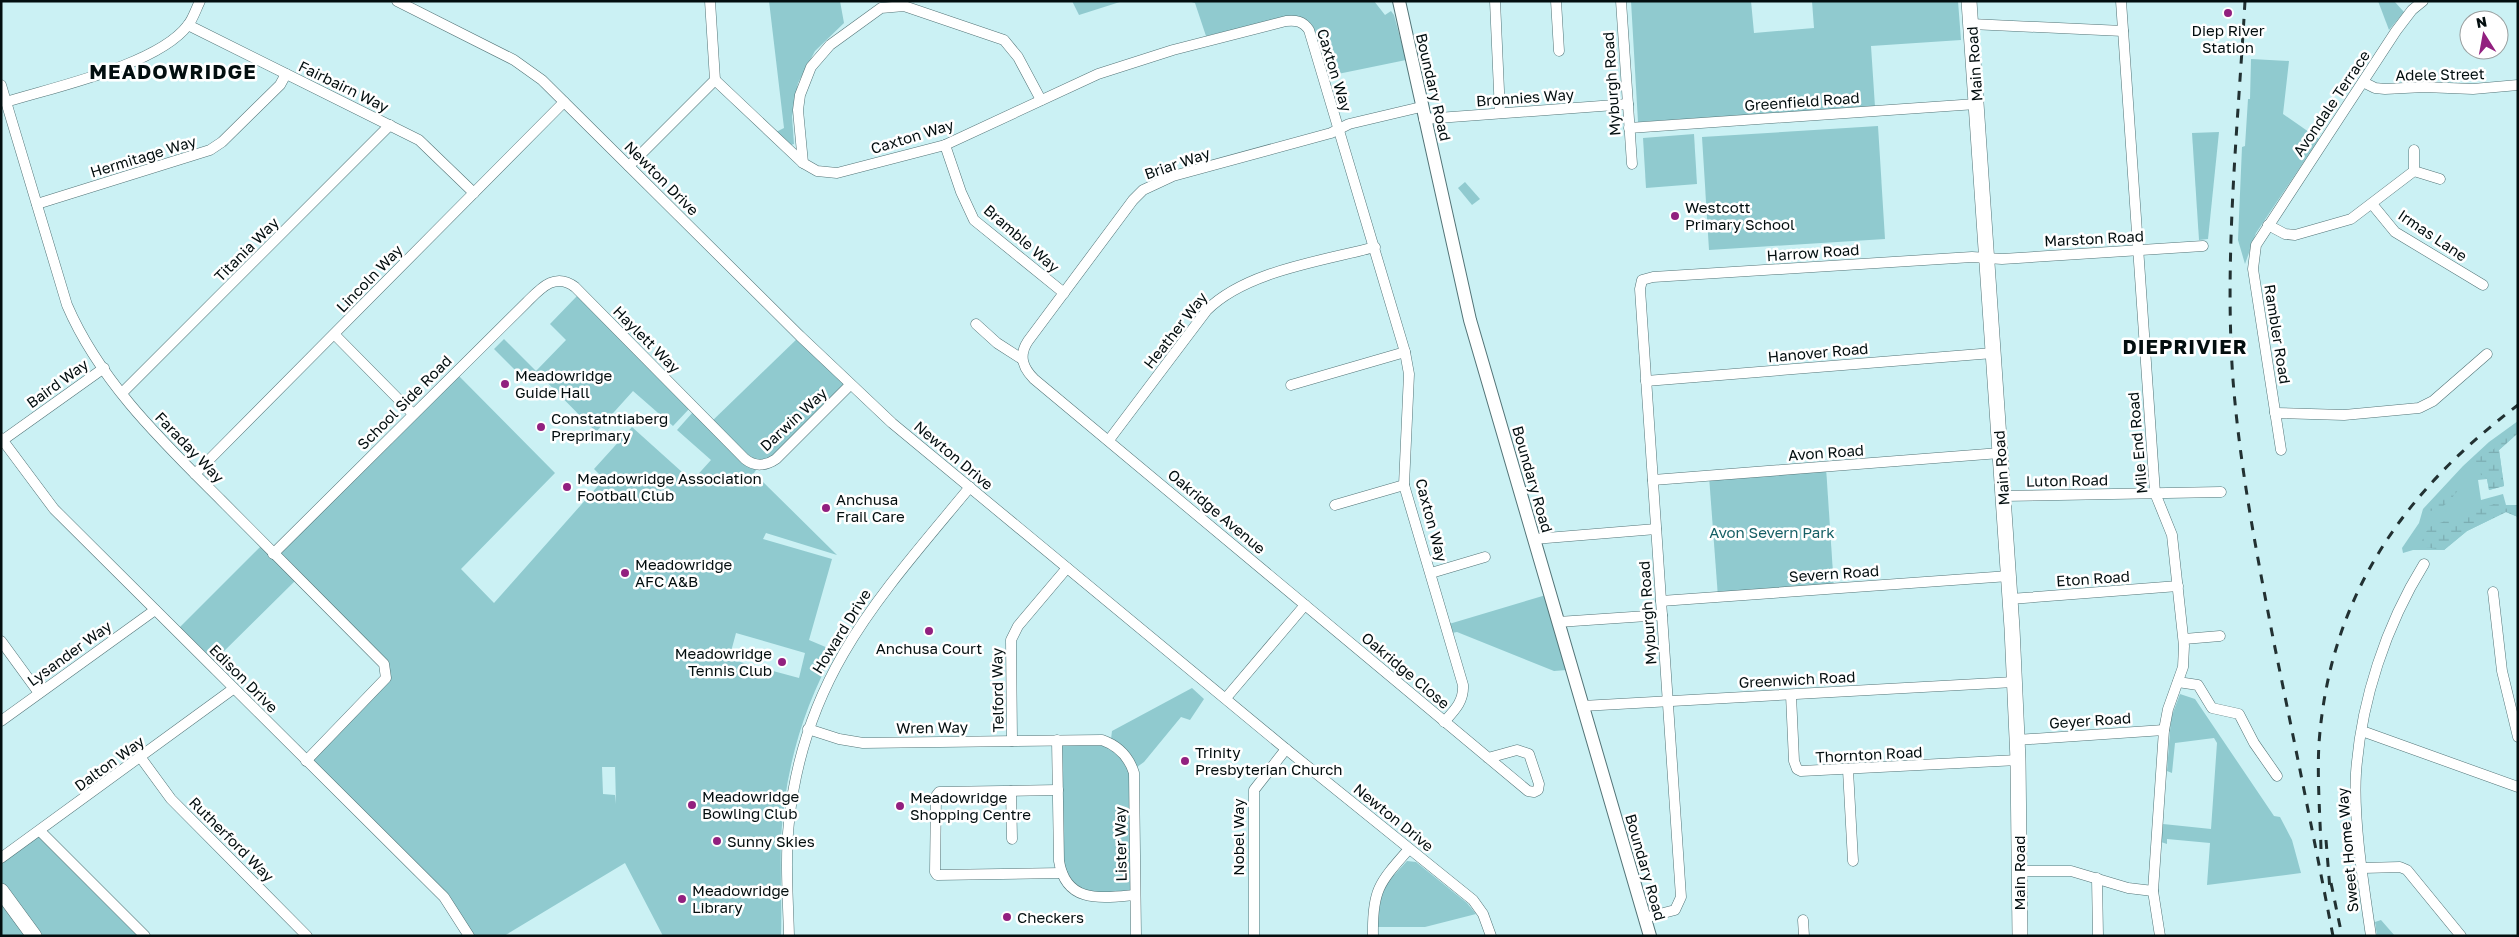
<svg xmlns="http://www.w3.org/2000/svg" width="2519" height="937" viewBox="0 0 2519 937" font-family="'Golos Text',sans-serif">
<style>
.green{fill:#90cacf;fill-rule:evenodd}
.wetland{fill:url(#wetland-marsh)}
.lines{fill:none;stroke-linecap:round;stroke-linejoin:round}
.minor-casing{stroke:#537477;stroke-width:11}
.tertiary-casing{stroke:#537477;stroke-width:14}
.secondary-casing{stroke:#537477;stroke-width:16}
.minor{stroke:#fff;stroke-width:10}
.tertiary{stroke:#fff;stroke-width:12}
.secondary{stroke:#fff;stroke-width:15}
.rail{stroke:#223132;stroke-width:3;stroke-dasharray:9 9;stroke-linecap:butt}
.poi-dot{fill:#92207f;stroke:#fff;stroke-width:2}
.labels{text-anchor:middle;dominant-baseline:central;stroke-width:5;stroke-linejoin:round;paint-order:stroke}
.poi-label{font-size:15px;fill:#030e0f;stroke:#fff;text-anchor:start}
.street-label{font-size:15px;fill:#030e0f;stroke:#fff}
.park-label{font-size:15px;fill:#155f65;stroke:#fff}
.district-label{font-size:20px;font-weight:bold;letter-spacing:1px;fill:#030e0f;stroke:#fff}
</style>
<defs>
<pattern id="wetland-marsh" width="20" height="14" patternUnits="userSpaceOnUse" patternTransform="scale(1.25)"><rect width="20" height="14" fill="#90cacf"/><path d="M1 5h8M5 5V1M11 12h8M15 12V8" fill="none" stroke="#7bacb1"/></pattern>
</defs>
<rect width="100%" height="100%" fill="#cbf1f4"/>
<g class="green">
<polygon points="769,1 840,1 844,23 815,51 798,83 792,117 794,144 791,145 776,132 784,128"/>
<polygon points="1072,1 1123,1 1079,15"/>
<path d="M1188 1H1374L1385 15 1391 11 1394 15 1406 60 1328 76C1322 55 1318 18 1291 16L1206 36 1195 3Z"/>
<polygon points="1631,1 1751,1 1754,33 1814,28 1812,1 1958,1 1961,40 1871,46 1875,107 1638,122"/>
<polygon points="2378,1 2394,1 2404,12 2389,30"/>
<polygon points="2251,59 2289,61 2283,114 2319,139 2256,233 2245,264 2238,240 2242,147 2245,146 2248,99 2250,99"/>
<polygon points="1878,126 1885,239 1709,250 1702,137"/>
<polygon points="2219,132 2208,239 2199,240 2192,133"/>
<polygon points="1694,134 1697,184 1646,188 1643,138"/>
<polygon points="1465,182 1480,199 1472,205 1458,188"/>
<polygon points="577,296 689,409 673,426 633,391 596,432 536,371 526,381 494,349 504,339 536,371 566,340 550,324"/>
<polygon points="800,336 850,385 776,459 758,465 710,423"/>
<path d="M455 372 555 473 461 569 494 603 604 479 594 469 632 427 692 481 711 460 677 430 693 412 745 464 756 470 754 473 837 555 766 533 763 539 832 559 809 640 835 651C802 708 784 775 781 840 780 872 782 904 781 936H663L625 863 504 936H469L454 911 306 761 387 674 298 578 209 666 176 631 263 544 273 553ZM736 633 805 653 799 678 729 659ZM615 764 616 804 615 795 603 794 602 767H615Z"/>
<polygon points="2518,421 2518,433 2499,450 2504,486 2489,490 2487,479 2478,480 2481,500 2503,494 2506,505 2518,505 2518,517 2506,512 2467,531 2444,550 2413,550 2403,553 2402,548 2419,523 2423,509 2463,466 2489,442"/>
<polygon points="1826,467 1834,588 1718,597 1709,476"/>
<polygon points="1546,595 1567,670 1554,671 1457,632 1452,633 1449,624"/>
<polygon points="1192,688 1204,699 1190,720 1181,717 1144,762 1137,767 1111,739 1112,731"/>
<polygon points="2180,694 2195,699 2274,816 2280,817 2292,840 2301,873 2207,885 2210,843 2167,839 2167,844 2161,842 2163,824 2211,829 2217,743 2214,738 2175,743 2172,773 2167,771 2171,718"/>
<polygon points="1057,740 1102,740 1131,762 1135,895 1087,896 1064,879"/>
<polygon points="40,831 145,936 1,936 1,858"/>
<polygon points="1407,861 1416,862 1467,903 1476,914 1425,927 1377,927 1379,895 1385,885"/>
<polygon points="2381,920 2395,936 2377,936 2375,922"/>
</g>
<g class="wetland">
<polygon points="2518,424 2517,434 2499,450 2504,486 2489,490 2487,479 2476,471 2474,460 2494,449 2503,434"/>
<path d="M2457 485 2458 490C2450 501 2441 512 2426 511 2431 500 2445 487 2457 485Z"/>
<polygon points="2494,504 2502,504 2507,508 2518,505 2518,517 2506,512 2467,531 2444,550 2424,547 2422,541 2425,533 2431,526"/>
</g>
<g class="lines">
<defs>
<g id="minor">
<polyline points="397,1 514,60 542,80 800,336 892,423 1286,749 1473,900 1483,914 1491,936"/>
<polyline points="1495,1 1500,113"/>
<polyline points="1556,1 1559,51"/>
<polyline points="1621,1 1632,164"/>
<polyline points="2121,1 2155,493 2172,535 2184,646 2183,667 2168,709 2164,730 2153,891 2160,936"/>
<polyline points="1971,24 2123,31"/>
<polyline points="188,25 419,140 474,193"/>
<path d="M715 80 803 163 817 171 837 173 945 145 1098 74 1173 50 1286 21C1296 20 1303 21 1309 30L1405 352 1409 374 1404 485 1463 685C1464 701 1455 710 1444 722"/>
<polyline points="2363,82 2375,88 2385,89 2424,87 2473,89 2518,85"/>
<path d="M1 85 67 305C100 382 163 442 221 500 275 555 330 609 384 664L386 678 306 761"/>
<path d="M6 102C54 87 158 65 188 25 193 19 196 9 200 1"/>
<path d="M1421 107 1349 124 1331 133 1173 176 1143 190 1133 200 1028 341C1018 356 1023 368 1034 379L1528 791 1534 792 1538 790 1539 784 1529 754 1517 750 1488 758"/>
<polyline points="1424,119 1628,104"/>
<polyline points="1629,128 1976,104"/>
<polyline points="945,145 961,192 974,220 1064,293"/>
<polyline points="803,163 798,110 800,95 811,67 830,45 881,8 904,6 1004,40 1018,57 1041,100"/>
<polyline points="629,166 715,80 710,1"/>
<polyline points="2414,171 2440,179"/>
<polyline points="37,204 210,150 222,142 280,85 286,74"/>
<polyline points="2372,204 2395,232 2483,285"/>
<polyline points="2268,225 2285,234 2295,235 2351,219 2414,171 2414,150"/>
<polyline points="976,324 997,343 1022,359"/>
<polyline points="335,335 413,414"/>
<polyline points="1646,381 1993,353"/>
<polyline points="1291,385 1405,352"/>
<polyline points="122,393 390,125"/>
<polyline points="2275,413 2344,415 2419,408 2433,401 2487,354"/>
<polyline points="1,438 54,509 444,897 469,936"/>
<polyline points="3,440 104,368"/>
<path d="M1109 440 1207 310C1246 271 1322 261 1375 247"/>
<polyline points="2281,450 2253,269 2256,245 2396,31 2412,10 2423,1"/>
<polyline points="195,474 564,102"/>
<polyline points="1653,480 2000,453"/>
<polyline points="2003,496 2221,492"/>
<polyline points="1335,505 1404,485"/>
<polyline points="1534,539 1656,529"/>
<path d="M273 554 527 302C541 288 555 272 575 287L745 459C755 467 766 466 776 459L850 385"/>
<polyline points="1431,573 1485,557"/>
<polyline points="2493,592 2502,671 2518,737"/>
<polyline points="2010,599 2178,586"/>
<polyline points="1661,601 2009,576"/>
<polyline points="1558,622 1662,615"/>
<polyline points="2184,639 2220,636"/>
<polyline points="1,641 39,693"/>
<polyline points="2178,682 2198,685 2212,708 2239,714 2254,743 2277,776"/>
<polyline points="1791,695 1794,761 1797,769 1801,771 2018,760"/>
<polyline points="1226,698 1305,605"/>
<polyline points="1582,706 2014,682"/>
<polyline points="1,721 155,610"/>
<path d="M808 729 839 739 863 743 1102 740C1119 746 1129 757 1134 773L1136 936"/>
<polyline points="2362,731 2518,787"/>
<path d="M1057 740 1059 861C1066 904 1101 898 1135 895"/>
<polyline points="2017,740 2164,730"/>
<polyline points="1012,741 1011,640 1018,626 1067,568"/>
<polyline points="141,758 171,799 307,936"/>
<polyline points="1848,770 1853,861"/>
<polyline points="1058,790 939,792 936,796 935,872 937,875 1062,873"/>
<polyline points="1011,791 1012,839"/>
<polyline points="40,831 145,936"/>
<polyline points="1,858 233,689"/>
<polyline points="2363,868 2400,867 2407,870 2461,936"/>
<polyline points="2020,871 2071,871 2128,888 2153,891"/>
<polyline points="2097,878 2098,936"/>
<polyline points="1644,918 1675,910 1681,897 1640,289 1642,280 1653,277 1972,257 2002,259 2203,246"/>
<polyline points="1803,920 1804,936"/>
<path d="M789 936C788 898 785 859 789 822 804 675 880 596 970 487"/>
<polyline points="1254,936 1254,790 1286,749"/>
<path d="M1373 936C1372 890 1379 883 1409 849"/>
<path d="M2371 936C2364 887 2353 821 2356 773 2361 701 2386 625 2424 564"/>
</g>
<polyline id="tertiary" points="1399,1 1470,320 1650,936"/>
<g id="secondary">
<polyline points="1969,1 2012,628 2018,760 2020,936"/>
<polyline points="1,891 34,936"/>
</g>
</defs>
<use href="#minor" class="minor-casing"/>
<use href="#tertiary" class="tertiary-casing"/>
<use href="#secondary" class="secondary-casing"/>
<use href="#minor" class="minor"/>
<use href="#tertiary" class="tertiary"/>
<use href="#secondary" class="secondary"/>
<g class="rail">
<path d="M2245 1C2238 126 2224 256 2233 380 2240 469 2257 555 2274 643 2294 740 2314 838 2333 936"/>
<polyline points="2326,840 2330,890"/>
<path d="M2321 849C2320 813 2317 778 2319 743 2330 596 2403 492 2518 405"/>
<polyline points="2331,883 2342,936"/>
</g>
</g>
<g class="poi-dot">
<circle cx="2228" cy="13" r="5"/>
<circle cx="1675" cy="216" r="5"/>
<circle cx="505" cy="384" r="5"/>
<circle cx="541" cy="427" r="5"/>
<circle cx="567" cy="487" r="5"/>
<circle cx="826" cy="508" r="5"/>
<circle cx="625" cy="573" r="5"/>
<circle cx="929" cy="631" r="5"/>
<circle cx="782" cy="662" r="5"/>
<circle cx="1185" cy="761" r="5"/>
<circle cx="692" cy="805" r="5"/>
<circle cx="900" cy="806" r="5"/>
<circle cx="717" cy="841" r="5"/>
<circle cx="682" cy="899" r="5"/>
<circle cx="1007" cy="917" r="5"/>
</g>
<g class="labels">
<g class="poi-label">
<text x="2228" y="30" text-anchor="middle">Diep River<tspan x="2228" dy="17">Station</tspan></text>
<text x="1685" y="207">Westcott<tspan x="1685" dy="17">Primary School</tspan></text>
<text x="515" y="375">Meadowridge<tspan x="515" dy="17">Guide Hall</tspan></text>
<text x="551" y="418">Constatntiaberg<tspan x="551" dy="17">Preprimary</tspan></text>
<text x="577" y="478">Meadowridge Association<tspan x="577" dy="17">Football Club</tspan></text>
<text x="836" y="499">Anchusa<tspan x="836" dy="17">Frail Care</tspan></text>
<text x="635" y="564">Meadowridge<tspan x="635" dy="17">AFC A&amp;B</tspan></text>
<text x="929" y="648" text-anchor="middle">Anchusa Court</text>
<text x="772" y="653" text-anchor="end">Meadowridge<tspan x="772" dy="17">Tennis Club</tspan></text>
<text x="1195" y="752">Trinity<tspan x="1195" dy="17">Presbyterian Church</tspan></text>
<text x="702" y="796">Meadowridge<tspan x="702" dy="17">Bowling Club</tspan></text>
<text x="910" y="797">Meadowridge<tspan x="910" dy="17">Shopping Centre</tspan></text>
<text x="727" y="841">Sunny Skies</text>
<text x="692" y="890">Meadowridge<tspan x="692" dy="17">Library</tspan></text>
<text x="1017" y="917">Checkers</text>
</g>
<g class="street-label">
<text transform="translate(1974 64) rotate(-94)">Main Road</text>
<text transform="translate(1335 70) rotate(73)">Caxton Way</text>
<text transform="translate(2440 74) rotate(-1)">Adele Street</text>
<text transform="translate(1611 84) rotate(-94)">Myburgh Road</text>
<text transform="translate(344 86) rotate(26)">Fairbairn Way</text>
<text transform="translate(1434 87) rotate(77)">Boundary Road</text>
<text transform="translate(1525 97) rotate(-4)">Bronnies Way</text>
<text transform="translate(1802 101) rotate(-4)">Greenfield Road</text>
<text transform="translate(2331 103) rotate(-56)">Avondale Terrace</text>
<text transform="translate(912 136) rotate(-17)">Caxton Way</text>
<text transform="translate(143 156) rotate(-17)">Hermitage Way</text>
<text transform="translate(1177 163) rotate(-19)">Briar Way</text>
<text transform="translate(662 178) rotate(45)">Newton Drive</text>
<text transform="translate(2433 235) rotate(34)">Irmas Lane</text>
<text transform="translate(1022 238) rotate(41)">Bramble Way</text>
<text transform="translate(2094 238) rotate(-3)">Marston Road</text>
<text transform="translate(246 249) rotate(-45)">Titania Way</text>
<text transform="translate(1813 252) rotate(-4)">Harrow Road</text>
<text transform="translate(369 278) rotate(-46)">Lincoln Way</text>
<text transform="translate(1175 330) rotate(-52)">Heather Way</text>
<text transform="translate(2278 334) rotate(81)">Rambler Road</text>
<text transform="translate(647 339) rotate(45)">Haylett Way</text>
<text transform="translate(1818 352) rotate(-5)">Hanover Road</text>
<text transform="translate(57 383) rotate(-36)">Baird Way</text>
<text transform="translate(404 402) rotate(-45)">School Side Road</text>
<text transform="translate(793 419) rotate(-43)">Darwin Way</text>
<text transform="translate(2137 443) rotate(-95)">Mile End Road</text>
<text transform="translate(190 447) rotate(46)">Faraday Way</text>
<text transform="translate(1826 452) rotate(-4)">Avon Road</text>
<text transform="translate(954 455) rotate(40)">Newton Drive</text>
<text transform="translate(2001 468) rotate(-94)">Main Road</text>
<text transform="translate(1533 479) rotate(74)">Boundary Road</text>
<text transform="translate(2067 480) rotate(-1)">Luton Road</text>
<text transform="translate(1217 511) rotate(40)">Oakridge Avenue</text>
<text transform="translate(1432 520) rotate(75)">Caxton Way</text>
<text transform="translate(1834 573) rotate(-4)">Severn Road</text>
<text transform="translate(2093 578) rotate(-4)">Eton Road</text>
<text transform="translate(1647 613) rotate(-94)">Myburgh Road</text>
<text transform="translate(841 631) rotate(-58)">Howard Drive</text>
<text transform="translate(69 653) rotate(-36)">Lysander Way</text>
<text transform="translate(1406 670) rotate(40)">Oakridge Close</text>
<text transform="translate(244 678) rotate(45)">Edison Drive</text>
<text transform="translate(1797 679) rotate(-3)">Greenwich Road</text>
<text transform="translate(997 690) rotate(-91)">Telford Way</text>
<text transform="translate(2090 720) rotate(-4)">Geyer Road</text>
<text transform="translate(932 727) rotate(-1)">Wren Way</text>
<text transform="translate(1869 754) rotate(-3)">Thornton Road</text>
<text transform="translate(109 763) rotate(-36)">Dalton Way</text>
<text transform="translate(1394 817) rotate(39)">Newton Drive</text>
<text transform="translate(1238 837) rotate(-90)">Nobel Way</text>
<text transform="translate(232 839) rotate(45)">Rutherford Way</text>
<text transform="translate(1120 844) rotate(-91)">Lister Way</text>
<text transform="translate(2347 850) rotate(-95)">Sweet Home Way</text>
<text transform="translate(1646 867) rotate(74)">Boundary Road</text>
<text transform="translate(2019 873) rotate(-90)">Main Road</text>
</g>
<g class="park-label">
<text x="1772" y="532">Avon Severn Park</text>
</g>
<g class="district-label">
<text x="173" y="71">MEADOWRIDGE</text>
<text x="2185" y="346">DIEPRIVIER</text>
</g>
</g>
<rect width="2519" height="937" fill="none" stroke="#030e0f" stroke-width="5"/>
<g transform="translate(2484 35) rotate(349)"><circle r="24" fill="#ffffff" stroke="#9a9f9f"/>
<path d="M0-4L9 19L0 12L-9 19Z" fill="#92207f"/>
<text y="-8" font-size="14" font-weight="bold" text-anchor="middle" fill="#030e0f">N</text>
</g>
</svg>
